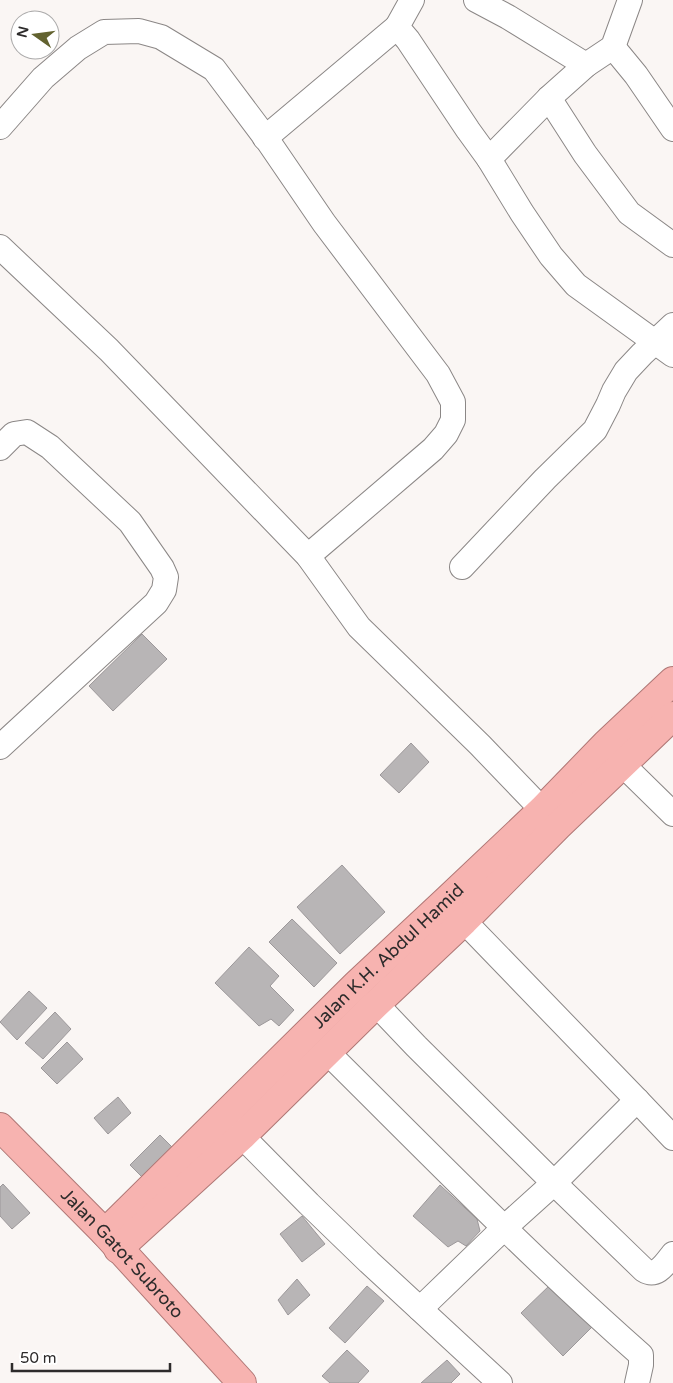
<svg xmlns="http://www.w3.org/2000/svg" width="673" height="1383" viewBox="0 0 673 1383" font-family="'Varela Round',sans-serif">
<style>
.building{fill:#b8b5b6;stroke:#9c989a}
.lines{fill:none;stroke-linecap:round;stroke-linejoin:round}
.minor-casing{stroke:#8b8786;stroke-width:26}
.trunk-casing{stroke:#af7775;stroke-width:30}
.minor{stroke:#fff;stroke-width:24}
.trunk{stroke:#f7b3b0;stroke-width:28}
.labels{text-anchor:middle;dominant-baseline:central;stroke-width:4;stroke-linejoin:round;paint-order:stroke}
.street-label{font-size:18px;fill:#2d2b2b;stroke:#fff}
</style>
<rect width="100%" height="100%" fill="#faf6f4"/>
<g class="building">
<polygon points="142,634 167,659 113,711 89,686"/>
<polygon points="411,743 429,762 399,793 380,775"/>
<polygon points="342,865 385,912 340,954 297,907"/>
<polygon points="292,919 337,963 314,987 269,942"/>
<polygon points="249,947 279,976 270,986 294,1010 279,1026 271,1019 259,1026 215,983"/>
<polygon points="29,991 47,1008 17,1040 0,1022"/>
<polygon points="55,1012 71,1029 43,1059 25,1043"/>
<polygon points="67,1042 83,1059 57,1084 41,1068"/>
<polygon points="118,1097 131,1113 108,1134 94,1118"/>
<polygon points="160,1135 174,1149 144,1179 130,1165"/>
<polygon points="3,1184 30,1213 12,1229 0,1216 0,1187"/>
<polygon points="440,1185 477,1219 480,1231 466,1246 458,1241 448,1247 413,1216"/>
<polygon points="302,1216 325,1244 302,1262 280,1234"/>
<polygon points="297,1279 310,1295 288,1315 278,1300"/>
<polygon points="551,1284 593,1326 563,1356 521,1313"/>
<polygon points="367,1286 384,1301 345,1343 329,1328"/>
<polygon points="347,1350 369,1371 358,1383 330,1383 322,1376"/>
<polygon points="447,1360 460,1374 451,1383 421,1383"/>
</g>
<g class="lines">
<defs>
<g id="minor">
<polyline points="412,0 397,27 408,40 468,130 489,159 522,213 551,256 576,285 673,355"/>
<polyline points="476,0 508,17 586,65"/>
<polyline points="613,47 636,75 673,129"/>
<polyline points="549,98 585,154 629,213 673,245"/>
<polyline points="0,127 43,78 78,48 104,32 139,31 161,37 214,69 268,141 324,223 438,374 453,402 453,420 446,434 433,449 308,556"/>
<polyline points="265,138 397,27"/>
<polyline points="489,159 549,98 586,65 613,47 630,0"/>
<polyline points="0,247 109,350 308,556 359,627 480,745 555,823"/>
<polyline points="0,448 14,434 27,432 50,447 130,522 162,568 166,577 164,590 156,603 0,747"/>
<polyline points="462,567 545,479 595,430 608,405 614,391 626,371 642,354 673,325"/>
<polyline points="622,764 673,814"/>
<polyline points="464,921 637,1100 673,1138"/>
<path d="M376 1004 416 1046 554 1183 644 1270C657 1278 665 1264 673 1254"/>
<path d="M327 1052C430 1154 532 1259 641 1355V1365L637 1383"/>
<polyline points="229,1123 309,1204 369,1262 500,1383"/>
<polyline points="420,1309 504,1228 554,1183 637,1100"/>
</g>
<g id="trunk">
<path id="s1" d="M0 1127 105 1233 242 1383"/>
<path id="s2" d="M105 1233 357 984 448 899 542 810 606 744 673 681"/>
<polyline points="118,1249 242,1136 376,1004 464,921 558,826 673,716"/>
</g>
</defs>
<use href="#minor" class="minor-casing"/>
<use href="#trunk" class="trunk-casing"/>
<use href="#minor" class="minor"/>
<use href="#trunk" class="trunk"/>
</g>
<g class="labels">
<g class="street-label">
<text stroke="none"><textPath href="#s2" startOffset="396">Jalan K.H. Abdul Hamid</textPath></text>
<text stroke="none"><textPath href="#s1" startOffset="176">Jalan Gatot Subroto</textPath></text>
</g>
</g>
<g transform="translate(35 35) rotate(284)"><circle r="24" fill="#ffffff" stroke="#abaaaa"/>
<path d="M0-4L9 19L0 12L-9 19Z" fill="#62622f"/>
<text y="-8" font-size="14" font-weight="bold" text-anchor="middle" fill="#2d2b2b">N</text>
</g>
<path d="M12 1363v8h158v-8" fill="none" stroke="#2d2b2b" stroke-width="2.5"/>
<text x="20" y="1363" font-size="15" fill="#2d2b2b" stroke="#ffffff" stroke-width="4" paint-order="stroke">50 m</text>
</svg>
